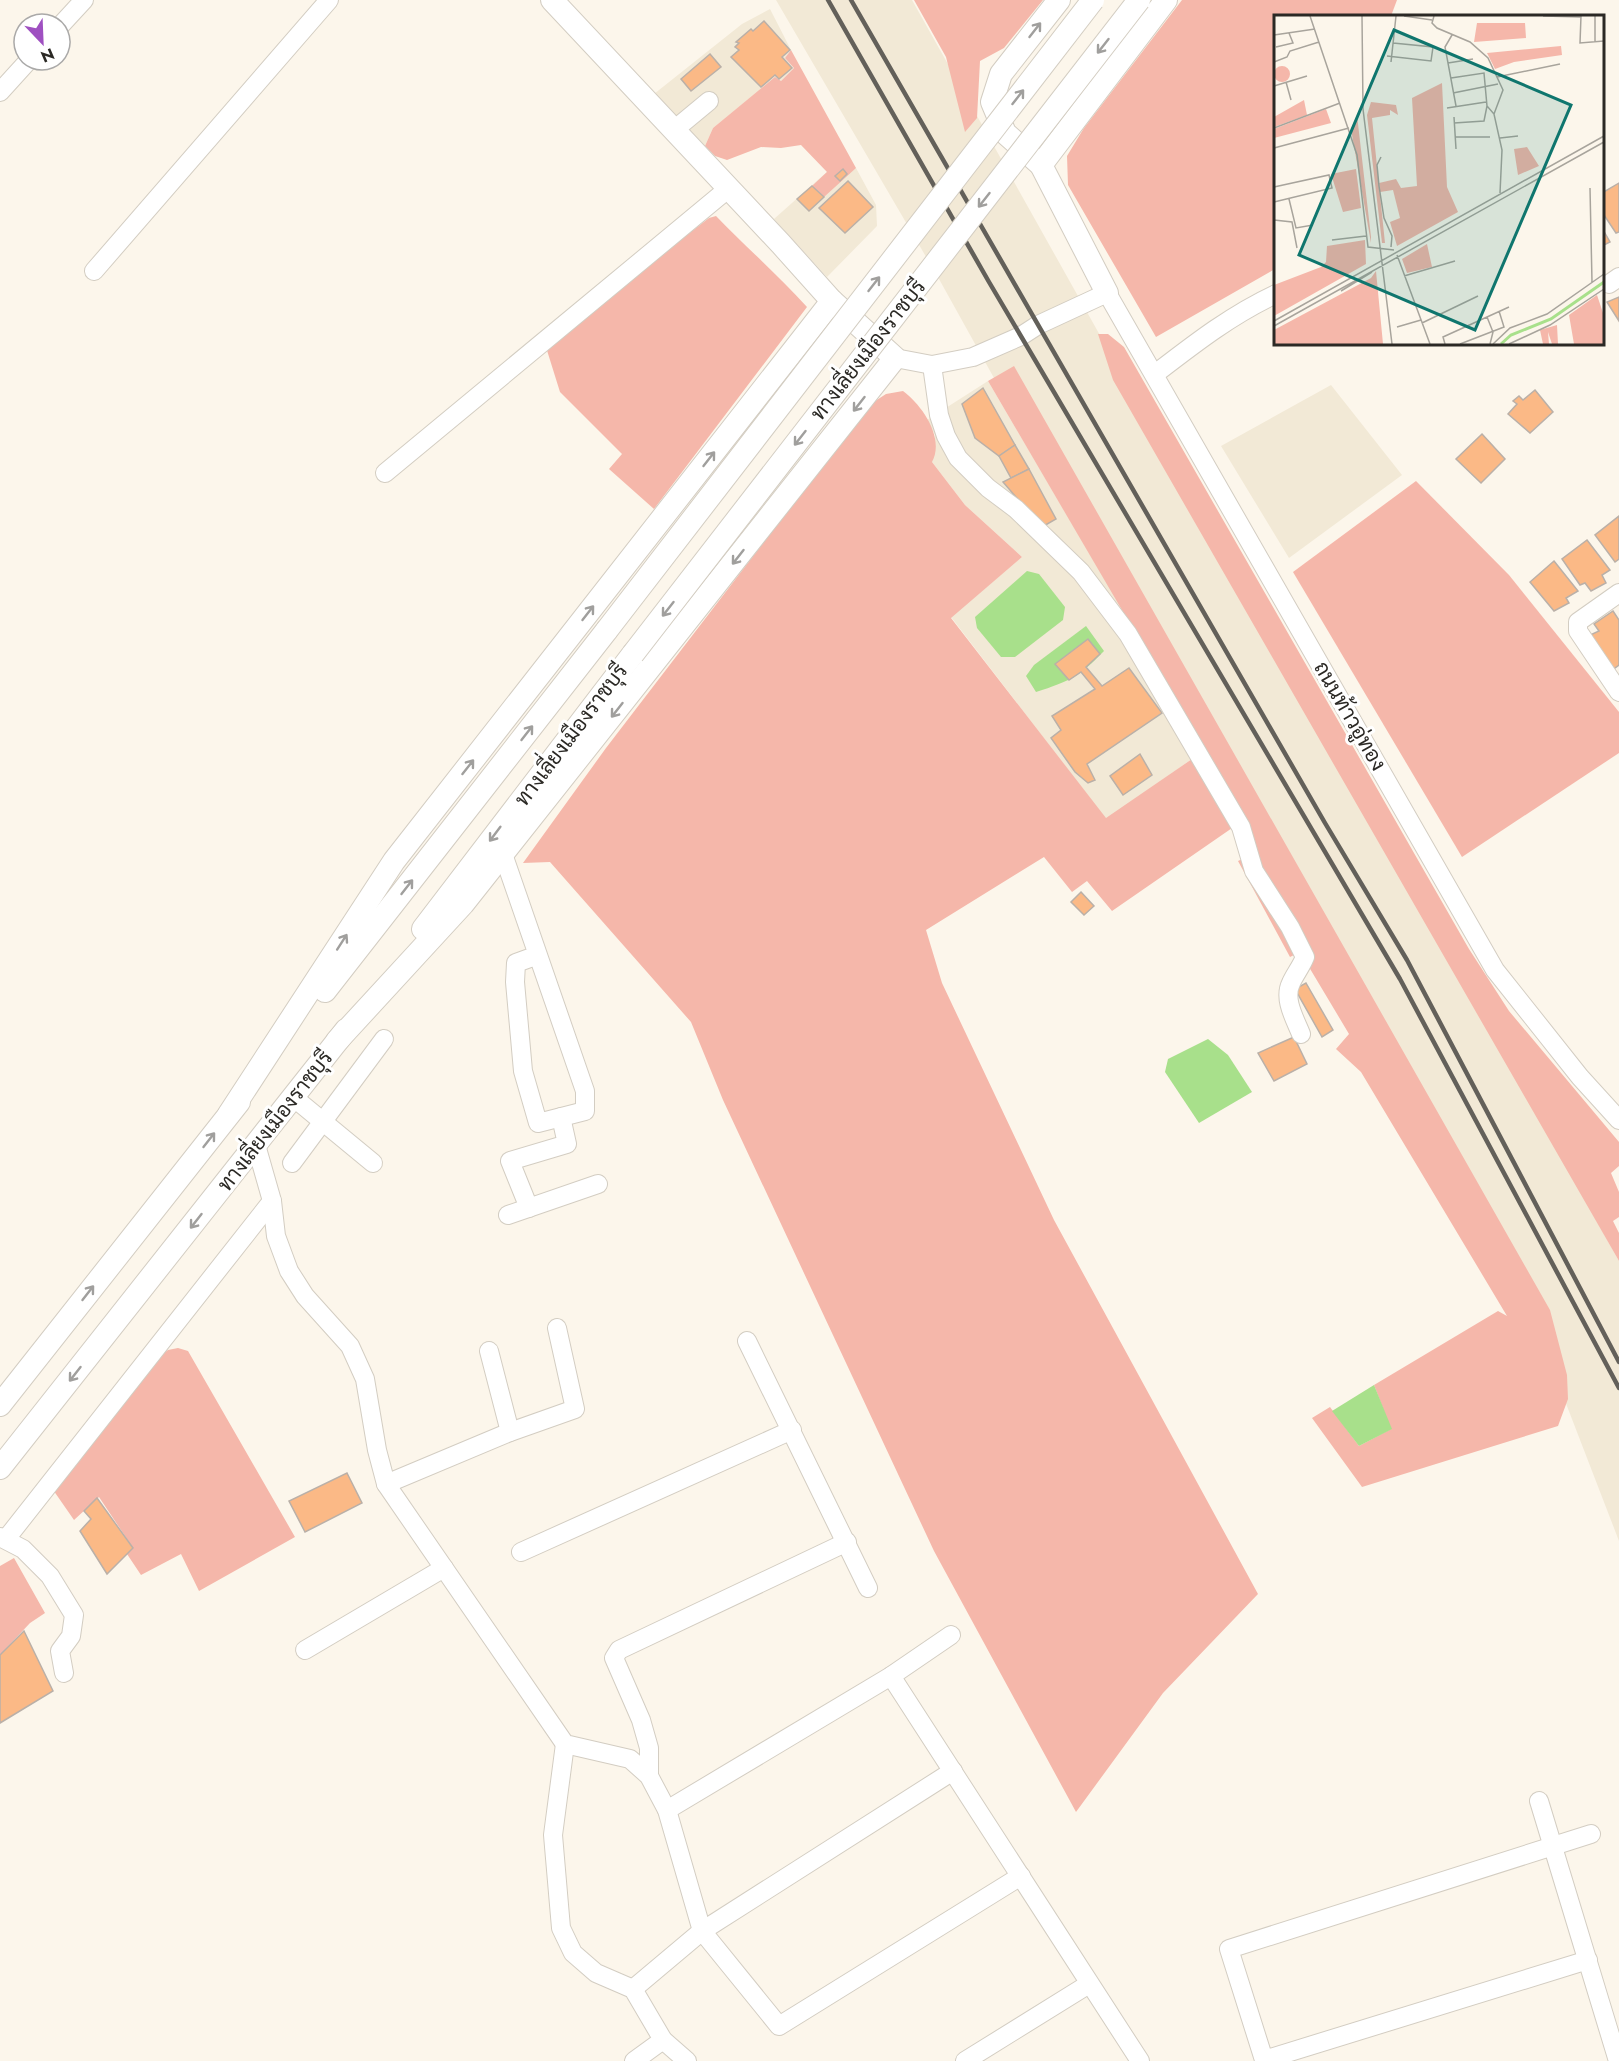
<svg xmlns="http://www.w3.org/2000/svg" width="1619" height="2061" viewBox="0 0 1619 2061" font-family="Jost,Sarabun,sans-serif">
<style>
.built{fill:#f2e9d6}
.green{fill:#f5b7aa}
.water{fill:#a8e08b}
.building{fill:#fbb986;stroke:#bab0a8;stroke-width:1.5}
.lines{fill:none;stroke-linecap:round;stroke-linejoin:round}
.minor-casing{stroke:#d3cdc2;stroke-width:20}
.major-casing{stroke:#d3cdc2;stroke-width:24}
.minor{stroke:#fff;stroke-width:18}
.major{stroke:#fff;stroke-width:22}
.rail{stroke:#63605a;stroke-width:4.5}
.major-bridge-casing{stroke:#d3cdc2;stroke-width:24;stroke-linecap:butt}
.major-bridge{stroke:#fff;stroke-width:22}
.oneway{stroke:#a09f9d}
.labels{text-anchor:middle;dominant-baseline:central;stroke-width:6;stroke-linejoin:round;paint-order:stroke}
.street-label{font-size:21px;fill:#2b2925;stroke:#fff}
.inset-river{fill:none;stroke:#a8e08b;stroke-width:3}
.inset-road{fill:none;stroke:#a8a49c;stroke-width:1.5}
.view{fill:#0f766e;fill-opacity:0.15;stroke:#0f766e;stroke-width:3}
.inset-edge{fill:none;stroke:#2b2925;stroke-width:3}
</style>
<rect width="100%" height="100%" fill="#fcf6eb"/>
<g class="built">
<polygon points="776,0 912,0 1619,1261 1619,1541 1550,1362 1192,759 1106,819 951,617 1022,557 965,505 932,462 935,435 927,420 988,381 1124,612 939,279"/>
<polygon points="770,9 791,50 785,58 794,68 781,81 775,78 713,128 705,146 654,94 742,24"/>
<polygon points="837,163 847,174 856,168 876,205 877,226 827,277 774,219"/>
<polygon points="1331,385 1402,475 1289,558 1221,446"/>
</g>
<g class="green">
<polygon points="914,0 1043,0 1004,48 980,61 977,118 965,132 946,57"/>
<polygon points="1182,0 1397,0 1391,16 1276,16 1275,269 1156,337 1068,185 1067,156 1084,128"/>
<polygon points="791,50 856,168 824,197 812,186 827,172 801,145 781,148 761,147 727,160 715,156 705,146 713,128 775,77 781,81 794,68 785,58"/>
<path d="M716 216C746 247 778 275 807 307L654 509 609 469 622 454 560 392 545 344 709 218Z"/>
<polygon points="1098,334 1108,334 1124,347 1469,949 1509,1011 1619,1142 1619,1166 1611,1173 1619,1192 1619,1217 1613,1221 1619,1233 1619,1261 1113,380"/>
<polygon points="1014,366 1550,1310 1567,1375 1568,1399 1558,1426 1362,1487 1312,1418 1330,1407 1359,1446 1391,1429 1374,1385 1498,1311 1507,1316 1361,1072 1336,1049 1349,1034 1300,952 1290,957 1238,861 1258,852 1251,834 1205,752 988,381"/>
<path d="M903 391C922 405 945 438 932 462L965 505 1022 557 951 618 1106 818 1192 759 1235 826 1112 911 1087 881 1072 892 1044 857 926 930 942 983 1054 1220 1258 1594 1163 1693 1076 1812 934 1551 723 1100 691 1022 550 862 523 863 606 748 869 405 886 394Z"/>
<polygon points="1416,481 1509,575 1619,712 1619,753 1462,857 1293,572"/>
<polygon points="178,1348 188,1351 295,1537 199,1591 181,1554 141,1575 127,1554 133,1548 99,1497 74,1520 49,1484 157,1358 168,1350"/>
<polygon points="14,1558 45,1613 30,1623 0,1655 0,1566"/>
</g>
<g class="water">
<polygon points="1027,571 1039,574 1065,607 1063,620 1015,657 1001,657 977,628 975,617"/>
<path d="M1086 626 1104 651C1079 677 1070 681 1036 692L1026 676 1034 665Z"/>
<polygon points="1208,1039 1228,1055 1252,1092 1199,1123 1165,1072 1168,1059"/>
<polygon points="1374,1385 1392,1429 1359,1446 1332,1411"/>
</g>
<g class="building">
<polygon points="764,21 790,50 782,57 792,68 779,79 775,75 761,87 731,57 739,50 735,47 739,43 736,42 751,29 753,31"/>
<polygon points="710,54 721,67 691,91 681,79"/>
<polygon points="843,169 847,174 840,181 835,176"/>
<polygon points="848,181 873,207 845,233 819,208"/>
<polygon points="1619,183 1619,232 1616,233 1602,212 1602,193"/>
<polygon points="812,186 824,197 809,211 797,199"/>
<polygon points="1602,228 1610,242 1602,246"/>
<polygon points="1619,297 1619,321 1607,302"/>
<polygon points="983,388 1015,445 999,456 975,438 962,404"/>
<polygon points="1535,390 1553,412 1530,433 1508,414 1517,404 1513,401 1519,396 1523,400"/>
<polygon points="1482,434 1505,459 1481,483 1456,459"/>
<polygon points="1015,445 1029,469 1011,478 999,456"/>
<polygon points="1029,469 1056,519 1042,527 1003,482"/>
<polygon points="1619,516 1619,559 1615,562 1595,535"/>
<polygon points="1587,540 1610,570 1602,575 1606,583 1591,591 1585,583 1580,585 1562,559"/>
<polygon points="1554,561 1578,591 1566,598 1569,603 1554,611 1530,582"/>
<polygon points="1613,611 1619,620 1619,665 1611,671 1588,636 1599,631 1594,624"/>
<polygon points="1088,639 1100,654 1086,667 1102,686 1129,668 1162,713 1087,764 1095,780 1088,783 1075,772 1051,738 1061,730 1052,716 1095,689 1081,672 1069,680 1055,664"/>
<polygon points="1140,754 1152,775 1123,795 1110,776"/>
<polygon points="1081,892 1094,906 1084,915 1071,902"/>
<polygon points="1306,983 1333,1030 1322,1037 1295,989"/>
<polygon points="1294,1037 1307,1064 1274,1081 1258,1053"/>
<polygon points="347,1473 362,1503 305,1532 289,1501"/>
<polygon points="97,1498 133,1548 107,1574 80,1531 91,1519 84,1511"/>
<polygon points="24,1631 53,1691 0,1723 0,1655"/>
</g>
<g class="lines">
<defs>
<g id="minor">
<polyline points="60,26 84,0"/>
<polyline points="0,92 29,60"/>
<polyline points="674,130 709,101"/>
<polyline points="94,271 329,0"/>
<polyline points="1609,284 1619,277"/>
<polyline points="895,358 932,365 973,357 1021,336 1038,325 1107,293 1495,970 1580,1077 1619,1120"/>
<path d="M932 365 939 415 946 436 958 458 988 488 1016 509 1081 572 1128 634 1241 827 1254 871 1290 927 1305 957C1301 967 1295 974 1291 983 1283 999 1295 1019 1301 1034"/>
<path d="M1155 374C1194 344 1231 315 1276 294"/>
<polyline points="385,473 729,188"/>
<polyline points="1619,593 1578,622 1578,631 1619,692"/>
<polyline points="503,854 585,1091 585,1111 538,1123 523,1071 515,982 516,963 538,955"/>
<polyline points="293,1097 373,1163"/>
<polyline points="256,1145 272,1201 276,1236 289,1271 305,1296 350,1346 365,1379 377,1450 386,1484 565,1744 630,1759 649,1776 667,1810 702,1931 779,2026 1021,1876"/>
<polyline points="292,1163 384,1039"/>
<polyline points="529,1208 510,1161 567,1144 561,1117"/>
<polyline points="508,1215 598,1184"/>
<polyline points="747,1341 868,1588"/>
<polyline points="489,1351 510,1432"/>
<polyline points="386,1484 510,1432 575,1409 557,1328"/>
<polyline points="0,1537 23,1549 50,1576 74,1615 71,1636 60,1651 64,1673"/>
<polyline points="6,1539 272,1201"/>
<polyline points="521,1552 792,1430"/>
<polyline points="305,1650 444,1568"/>
<polyline points="891,1676 1140,2061"/>
<polyline points="565,1744 553,1835 561,1928 573,1953 596,1973 633,1989 663,2040 687,2061"/>
<polyline points="649,1776 649,1748 641,1720 614,1658 619,1650 847,1542"/>
<polyline points="1539,1801 1618,2061"/>
<polyline points="667,1810 891,1676 951,1635"/>
<polyline points="1588,1960 1264,2060 1229,1949 1591,1834"/>
<polyline points="633,1989 702,1931 953,1771"/>
<polyline points="634,2061 663,2040"/>
<polyline points="965,2061 1089,1984"/>
</g>
<g id="major">
<polyline points="1059,0 1001,74 992,102 1005,133 1041,165 1166,0"/>
<polyline points="1041,165 1107,293"/>
<polyline points="423,929 633,654"/>
<polyline points="325,991 607,630"/>
<polyline points="337,1041 463,904 895,358 832,301 781,244 552,0"/>
<polyline points="229,1114 394,861 832,301"/>
<polyline points="0,1405 239,1102"/>
<polyline points="0,1468 346,1030"/>
</g>
</defs>
<use href="#minor" class="minor-casing"/>
<use href="#major" class="major-casing"/>
<use href="#minor" class="minor"/>
<use href="#major" class="major"/>
<g class="rail">
<polyline points="828,0 989,282 1400,979 1619,1388"/>
<polyline points="851,0 1325,823 1407,960 1619,1362"/>
</g>
<defs>
<g id="major-bridge">
<polyline points="607,630 1093,0"/>
<polyline points="633,654 1139,0"/>
</g>
</defs>
<use href="#major-bridge" class="major-bridge-casing"/>
<use href="#major-bridge" class="major-bridge"/>
</g>
<defs><path id="oneway-shaft" d="M-6 0H5M1.5-3L5.5 0L1.5 3" fill="none" stroke-width="1.6" stroke-linecap="round" stroke-linejoin="round" transform="scale(1.5)"/></defs>
<g class="oneway">
<use href="#oneway-shaft" transform="translate(1035 30) rotate(-52)"/>
<use href="#oneway-shaft" transform="translate(1103 46) rotate(128)"/>
<use href="#oneway-shaft" transform="translate(1018 97) rotate(-52)"/>
<use href="#oneway-shaft" transform="translate(984 200) rotate(128)"/>
<use href="#oneway-shaft" transform="translate(874 284) rotate(-52)"/>
<use href="#oneway-shaft" transform="translate(859 404) rotate(128)"/>
<use href="#oneway-shaft" transform="translate(800 438) rotate(128)"/>
<use href="#oneway-shaft" transform="translate(709 459) rotate(-52)"/>
<use href="#oneway-shaft" transform="translate(738 557) rotate(128)"/>
<use href="#oneway-shaft" transform="translate(668 609) rotate(128)"/>
<use href="#oneway-shaft" transform="translate(588 613) rotate(-52)"/>
<use href="#oneway-shaft" transform="translate(617 710) rotate(128)"/>
<use href="#oneway-shaft" transform="translate(527 733) rotate(-52)"/>
<use href="#oneway-shaft" transform="translate(468 767) rotate(-52)"/>
<use href="#oneway-shaft" transform="translate(495 834) rotate(127)"/>
<use href="#oneway-shaft" transform="translate(407 887) rotate(-52)"/>
<use href="#oneway-shaft" transform="translate(342 942) rotate(-57)"/>
<use href="#oneway-shaft" transform="translate(209 1140) rotate(-52)"/>
<use href="#oneway-shaft" transform="translate(196 1221) rotate(128)"/>
<use href="#oneway-shaft" transform="translate(88 1293) rotate(-52)"/>
<use href="#oneway-shaft" transform="translate(75 1374) rotate(128)"/>
</g>
<g class="labels">
<g class="street-label">
<text transform="translate(868 350) rotate(-52)">ทางเลี่ยงเมืองราชบุรี</text>
<text transform="translate(1350 716) rotate(60)">ถนนท้าวอู่ทอง</text>
<text transform="translate(571 735) rotate(-53)">ทางเลี่ยงเมืองราชบุรี</text>
<text transform="translate(275 1121) rotate(-52)">ทางเลี่ยงเมืองราชบุรี</text>
</g>
</g>
<g transform="translate(1274 15)">
<rect width="330" height="330" fill="#fcf6eb"/>
<path d="M203 8H251L252 23 200 27ZM287 31 288 40 240 47 221 54 213 38ZM0 59a8 8 0 1 1 16 0a8 8 0 1 1-16 0ZM168 68 173 172 184 197 123 231 116 207 126 203 119 175 106 177 105 168 122 164 127 173 143 171 138 83ZM30 85 33 100 0 112V102ZM97 87 122 90 124 100 116 95V100L98 103 111 228H108L93 100ZM52 94 57 108 0 123V114ZM83 100 97 222V228L77 114ZM253 132 265 151 244 160 240 134ZM82 154 87 193 69 197 57 159ZM91 225 92 249 0 301V270L47 252 52 247 53 231ZM153 229 158 252 133 258 128 244ZM102 256 109 329H0V315L97 263ZM323 280 330 301V329H300L295 300ZM283 310 284 329H278L274 317 275 329H269L266 315Z" fill="#f5b7aa"/>
<path class="inset-river" d="M227 329 237 320 277 304 330 267"/>
<path class="inset-road" d="M36 1 83 140 94 232 120 235M88 1 89 94 118 329M130 1 158 5M160 1 158 8 163 13 196 27 214 43 229 75 220 99M269 1 307 2M307 1 306 28 330 26M0 20 41 14M178 20 171 32 182 91M321 27V1M2 32 19 28 15 18M113 41 157 46 159 32 119 28M0 47 13 42 16 36 45 27M117 47 122 1M174 48 199 44M223 62 286 49M177 63 210 58 213 91 220 99 228 135 226 178M12 67 17 85M0 71 33 61M179 78 224 69M173 93 212 87M180 102 182 134M180 108 210 106 213 91M0 113 66 88M181 122H216M226 123 244 121M0 133 75 113M107 142 103 150 105 171 110 203 118 221 117 232M0 172 55 160 58 173 0 187M316 173 318 267M15 184 22 213 39 210M0 205 18 207 23 233M58 225 92 221M123 240 156 329M130 261 181 246M67 276 98 257M213 302 219 317 216 329M0 306 330 121M148 308 204 281M0 311 330 127M123 312 147 305M171 329 169 322 235 292M186 329 230 312 225 296M219 329 236 313 273 299 330 259M235 329 276 310 330 274"/>
<path class="view" d="M120 15 297 90 201 315 25 240Z"/>
<rect width="330" height="330" class="inset-edge"/>
</g>
<g transform="translate(42 42) rotate(157)"><circle r="28" fill="#ffffff" stroke="#aaa9a8" stroke-width="1.5"/>
<path d="M0-4.5L10 22L0 15L-10 22Z" fill="#9f50c1"/>
<text y="-9" font-size="16" font-weight="bold" text-anchor="middle" fill="#2b2925">N</text>
</g>
</svg>
